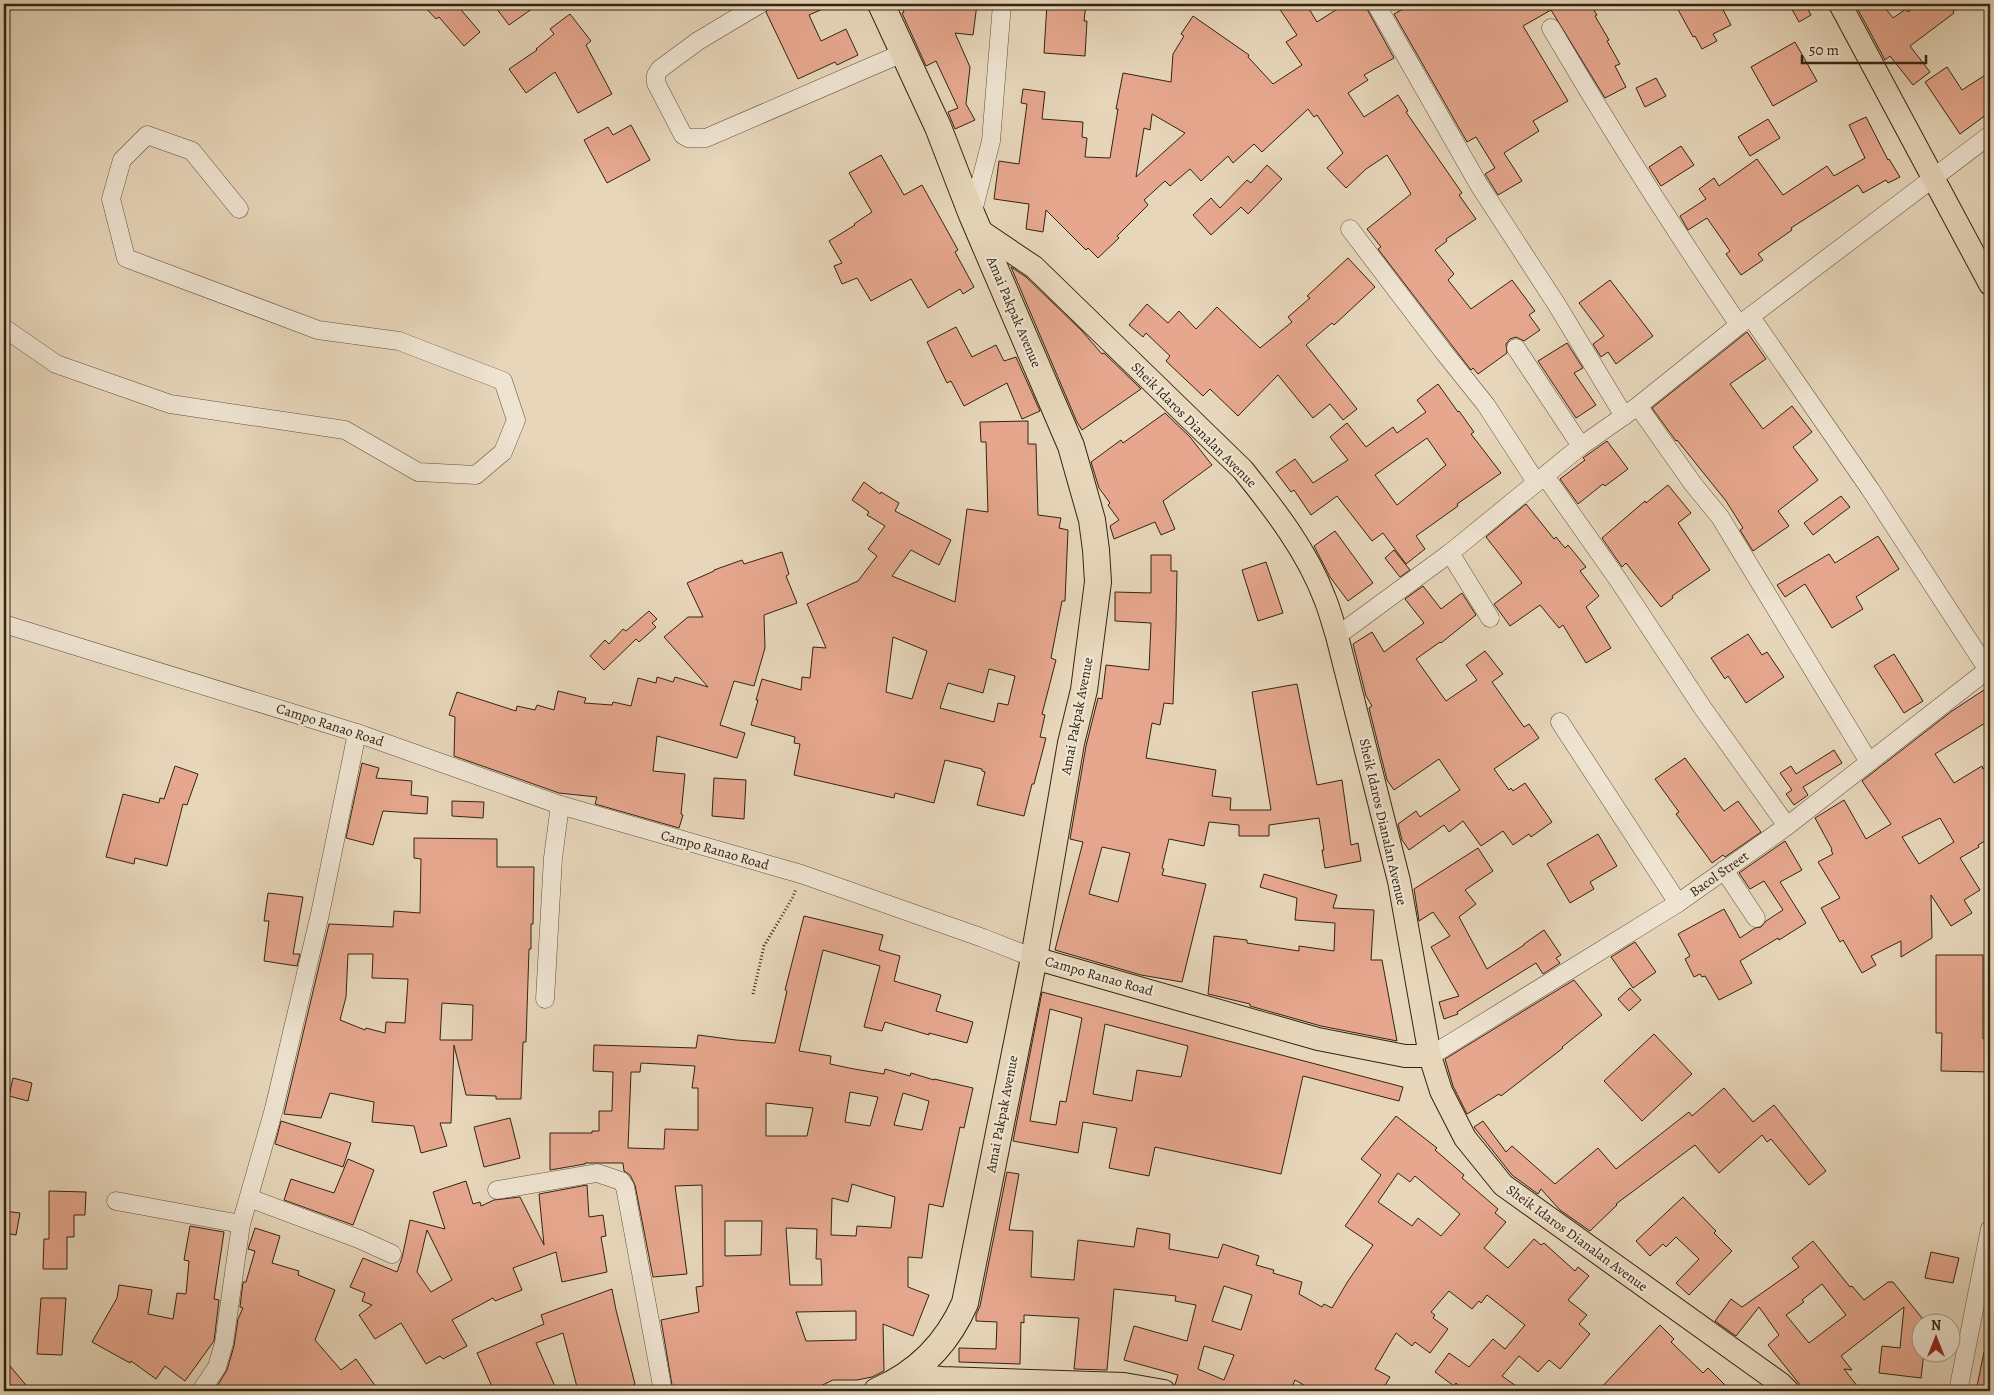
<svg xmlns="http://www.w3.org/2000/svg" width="1994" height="1395" viewBox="0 0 1994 1395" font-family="Alegreya,serif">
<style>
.building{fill:#e6a78e;stroke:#332410;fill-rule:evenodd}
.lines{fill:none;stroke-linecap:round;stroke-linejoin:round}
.minor-casing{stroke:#60503a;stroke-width:19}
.major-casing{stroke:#332410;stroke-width:24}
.highway-casing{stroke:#332410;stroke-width:28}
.path{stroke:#332410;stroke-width:3;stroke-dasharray:1 2.5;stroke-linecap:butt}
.minor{stroke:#efe4d2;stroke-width:18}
.major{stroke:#e7d6ba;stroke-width:22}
.highway{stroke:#e7d6ba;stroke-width:26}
.labels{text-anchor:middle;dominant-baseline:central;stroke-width:4.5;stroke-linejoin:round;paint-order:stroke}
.street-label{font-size:14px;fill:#332410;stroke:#efe4d2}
</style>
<rect width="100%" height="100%" fill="#e7d6ba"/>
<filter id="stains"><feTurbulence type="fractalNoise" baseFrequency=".004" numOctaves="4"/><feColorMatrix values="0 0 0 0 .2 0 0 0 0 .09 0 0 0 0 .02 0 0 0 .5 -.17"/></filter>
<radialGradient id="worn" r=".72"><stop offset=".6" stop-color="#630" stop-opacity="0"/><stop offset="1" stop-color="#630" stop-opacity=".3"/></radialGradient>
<g class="building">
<polygon points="422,4 456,4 480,32 464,46 439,17 436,19"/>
<polygon points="493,4 539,4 509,25"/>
<polygon points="771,4 834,4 809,15 821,41 846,29 858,55 837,65 835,62 798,79 766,12"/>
<polygon points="901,4 977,4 973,35 955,33 970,67 966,104 975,120 955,129 948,112 958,108 936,61 926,66 902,13 904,12"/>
<polygon points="1047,4 1086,4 1084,21 1087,21 1085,56 1044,53"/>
<path d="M1286 4H1306L1317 22 1345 4H1365L1367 9 1394 58 1364 75 1368 80 1348 93 1364 117 1398 95 1408 111 1406 112 1462 193 1459 195 1476 219 1446 239 1447 241 1435 250 1454 274 1448 280 1471 309 1512 280 1535 311 1529 315 1540 330 1524 341 1516 337 1510 339 1506 344 1507 353 1478 374 1473 368 1471 370 1450 343 1378 249 1381 247 1367 229 1411 194 1401 177 1387 155 1366 169 1346 188 1327 168 1343 153 1317 115 1314 117 1308 109 1262 152 1254 144 1233 163 1228 156 1201 181 1190 169 1170 186 1165 181 1144 200 1148 205 1117 236 1119 238 1098 258 1088 248 1086 250 1046 210 1043 232 1026 229 1029 204 994 199 999 161 1019 164 1027 104 1021 103 1023 89 1045 92 1042 119 1083 122 1082 137 1087 138 1085 157 1110 158 1118 109H1116L1123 73 1171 82 1173 54 1184 36 1181 34 1193 16 1249 55 1248 57 1273 84 1302 65 1286 42 1297 35 1279 8ZM1152 114 1185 133 1136 177 1144 128 1150 130Z"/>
<polygon points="1412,4 1590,4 1597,15 1595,16 1609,40 1607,41 1620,64 1615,66 1626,87 1605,98 1551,10 1523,26 1568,101 1533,121 1539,131 1504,153 1522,181 1498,195 1485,174 1495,168 1476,137 1467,142 1394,14"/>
<polygon points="1675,4 1720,4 1731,25 1713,34 1717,41 1702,49 1695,36 1693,37"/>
<polygon points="1789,4 1805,4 1811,15 1799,22"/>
<polygon points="1855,4 1882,4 1893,18 1906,9 1908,12 1918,4 1963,4 1953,11 1954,13 1910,46 1930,72 1913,85 1890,56 1885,60"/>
<polygon points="570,14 591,41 586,45 612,94 578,113 555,72 526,93 509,69 537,50 536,49 554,34 550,29"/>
<polygon points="1795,42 1817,81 1773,106 1751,67"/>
<polygon points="1947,67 1962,90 1990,72 1990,112 1960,134 1925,82"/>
<polygon points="1656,78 1666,96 1645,107 1636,88"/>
<polygon points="1866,117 1888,160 1889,159 1900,177 1888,183 1886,180 1863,193 1858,185 1791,228 1792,230 1758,254 1763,260 1741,275 1726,254 1730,251 1707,218 1688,230 1680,216 1706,199 1699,189 1714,178 1719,186 1757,159 1783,195 1827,166 1834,176 1865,158 1849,125"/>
<polygon points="1768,119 1780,138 1750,156 1738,137"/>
<polygon points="631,125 650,160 607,183 584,140 608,127 613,135"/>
<polygon points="1681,146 1694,165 1661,186 1649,167"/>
<polygon points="881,155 904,195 922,185 958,250 955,252 974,287 963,294 960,289 928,308 911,279 871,301 857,278 842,284 834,266 842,263 829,241 855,225 854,224 872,212 849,173"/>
<polygon points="1267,165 1282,179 1248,214 1241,207 1211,235 1193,215 1211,198 1220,208 1247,180 1251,183"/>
<polygon points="1348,258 1375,287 1334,325 1332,323 1306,345 1357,409 1343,420 1330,404 1313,418 1278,375 1238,416 1210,389 1203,396 1166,361 1170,356 1146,333 1143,337 1129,325 1147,304 1168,323 1179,311 1196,329 1217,307 1260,348 1292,322 1288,317 1310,298 1307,296"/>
<polygon points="1011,267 1026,277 1082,331 1102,354 1104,353 1141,389 1082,430 1077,422"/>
<polygon points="1610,280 1653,336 1616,364 1608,352 1601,357 1593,344 1604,336 1579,303"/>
<polygon points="956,327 972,357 996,345 1004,361 1016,357 1040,411 1022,419 1007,383 964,406 951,381 947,383 927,342"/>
<polygon points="1747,332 1766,359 1730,384 1763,429 1792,406 1812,432 1793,447 1818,480 1778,511 1789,526 1753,551 1740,530 1743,528 1726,501 1677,440 1676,441 1652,408"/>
<polygon points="1567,343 1583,368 1574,373 1596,405 1576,418 1538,361"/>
<path d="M1438 384 1458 412 1459 411 1474 432 1471 434 1501 473 1457 504 1458 506 1416 536 1425 549 1406 564 1383 533 1372 541 1337 496 1311 515 1294 490 1291 492 1276 472 1295 459 1313 483 1348 460 1330 437 1347 423 1366 447 1393 427 1397 433 1426 412 1417 400ZM1427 438 1446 465 1397 505 1375 475Z"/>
<polygon points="1165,413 1190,437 1212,465 1163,501 1175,529 1161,535 1155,522 1114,539 1110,526 1119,520 1108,505 1110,503 1099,488 1091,462 1121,440 1123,443"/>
<path d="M1028 421V444H1036L1038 515 1061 518 1059 528 1068 530 1065 601H1062L1051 658 1056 660 1042 714 1045 715 1040 737 1046 738 1034 784H1032L1024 816 977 805 985 772 982 771V769L945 760 934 803 895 793 894 798 794 775 800 744 794 743 795 737 751 725 758 700H756L762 679 801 690 802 677 810 678 813 647 826 648 807 604 858 581 877 556 868 549 885 526 867 515 869 512 852 500 864 482 880 494 881 492 899 503 895 511 951 540 939 565 911 550 892 576 955 602 967 509 988 512 986 442H981L980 422ZM893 637 927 651 912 699 886 692ZM989 669 1015 676 1008 705 998 703 994 722 940 708 948 683 983 693Z"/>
<polygon points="1607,441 1628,469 1605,486 1603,484 1578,504 1560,479 1585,460 1583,458"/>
<polygon points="1668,485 1691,513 1678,523 1710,570 1672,596 1673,598 1661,607 1626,563 1622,567 1602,538 1645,501 1646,503"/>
<polygon points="1841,496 1850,507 1813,535 1804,523"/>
<polygon points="1526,504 1554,539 1556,537 1565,548 1568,545 1586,567 1580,571 1599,596 1586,607 1611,648 1586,663 1563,625 1559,628 1540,605 1510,626 1494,604 1522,583 1486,537"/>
<polygon points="1335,531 1373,583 1348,601 1330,577 1314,546"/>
<polygon points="1878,536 1899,569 1856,597 1863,609 1832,628 1805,584 1785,597 1777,585 1829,554 1835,563"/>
<polygon points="1394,550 1410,570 1400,577 1385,558"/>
<polygon points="782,552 789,574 786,576 797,603 764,615 765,648 754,686 734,681 720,725 745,733 737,758 657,736 653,771 685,774 681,814 683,815 679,828 595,804 597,797 559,793 454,756 455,717 449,715 457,692 516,711 517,706 535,710 537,705 554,710 558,691 586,698 584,703 612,705 613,702 631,706 638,678 656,683 657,677 673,682 675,677 708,687 664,637 688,617 703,617 687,583 714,571 714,570 742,560 744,564"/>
<path d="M1151 555H1171V571H1177L1176 625 1173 704 1164 703 1160 725 1152 723 1146 758 1216 770 1212 796 1231 798 1230 810H1271L1252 692 1297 684 1317 785 1342 780 1351 845 1358 843 1361 861 1325 868 1322 850H1324L1319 818 1269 825V836H1239V825L1209 822 1204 846 1169 839 1162 868 1164 869 1162 875 1206 884 1182 982 1141 975 1055 950 1083 842 1070 839 1086 746 1098 698 1102 699 1106 665 1149 670 1151 623 1115 621V592L1151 593ZM1102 847 1130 853 1118 902 1089 894Z"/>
<polygon points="1266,562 1283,613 1258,621 1242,570"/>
<polygon points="1423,586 1441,609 1462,593 1476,615 1441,643 1440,642 1416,659 1446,701 1477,680 1466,665 1485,651 1503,674 1492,682 1524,727 1529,724 1539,738 1494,769 1509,790 1511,788 1513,791 1525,783 1552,822 1531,837 1529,834 1513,845 1503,831 1481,846 1463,821 1449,832 1444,825 1409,850 1402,840 1398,824 1416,811 1420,817 1460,790 1439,759 1394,790 1387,780 1369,708 1372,706 1366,696 1353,644 1372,632 1384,652 1424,623 1405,599"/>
<polygon points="649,611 657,619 652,623 656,627 639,642 636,639 604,670 590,656 605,640 609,644 623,629 626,631"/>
<polygon points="1748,634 1762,655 1767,652 1784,677 1746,703 1728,676 1725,679 1711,658"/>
<polygon points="1894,654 1923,701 1904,713 1874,666"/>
<path d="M1990 686V720L1935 754 1954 783 1982 766 1983 769 1990 765V838L1978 845 1979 847 1960 858 1980 890 1964 900 1972 913 1951 926 1931 895 1932 938 1901 957V941L1871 956 1876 965 1862 973 1843 940 1840 942 1821 908 1840 898 1818 862 1833 854 1831 850 1832 849 1815 818 1844 800 1866 839 1891 824 1862 781 1952 711ZM1940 818 1954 842 1919 864 1902 837Z"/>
<polygon points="1834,750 1842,763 1803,787 1808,795 1794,805 1786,794 1792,790 1780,773 1791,766 1796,774"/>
<polygon points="1685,758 1724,811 1738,801 1761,832 1725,857 1723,855 1712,863 1676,814 1679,812 1655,779"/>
<polygon points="362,763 379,768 376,778 412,781 411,795 428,797 427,814 383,811 373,845 346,838"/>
<polygon points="175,766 198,774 187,805 183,804 167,866 135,858 134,864 106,857 123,794 159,803 160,798 164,799"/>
<polygon points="714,778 746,780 744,819 712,816"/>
<polygon points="452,801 484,802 483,818 452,816"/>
<polygon points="1598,834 1617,866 1590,882 1594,889 1570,903 1547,864"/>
<path d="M414 838 497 839V867H534L533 924H531V949H529L526 1042H523L521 1099H496V1096L466 1095 454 1045 451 1123H440L447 1146 421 1153 414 1126 372 1122 374 1102 330 1093 321 1118 284 1114 329 924 393 927 394 911 420 913 421 859 414 858ZM348 954H373L372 978 408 979 405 1023 386 1022 385 1033 366 1028 365 1030 340 1020 346 997ZM442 1003 473 1005 472 1040H440Z"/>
<polygon points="1785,841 1802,870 1780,882 1806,923 1779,940 1778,938 1740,961 1752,983 1719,1000 1705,976 1702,977 1700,974 1694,977 1685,959 1690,956 1678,934 1724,909 1740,938 1755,928 1761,927 1766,921 1783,910 1764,881 1750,889 1739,873"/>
<polygon points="1478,848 1493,871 1465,890 1476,904 1459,917 1487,969 1524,945 1524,944 1544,930 1561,955 1556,958 1560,963 1543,974 1536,963 1457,1012 1458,1014 1444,1019 1439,1002 1459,996 1431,947 1450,936 1433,912 1419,921 1414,889"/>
<polygon points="1264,874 1337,895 1333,908 1374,910 1371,960 1382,960 1397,1041 1321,1026 1250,1006 1250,1004 1208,994 1214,936 1247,940 1247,943 1299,951 1299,946 1334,951 1335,923 1295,920 1297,898 1260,887"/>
<polygon points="268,893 303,897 293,954 300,954 297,966 264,961 269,921 264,921"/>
<path d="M804 916 883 935 879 950 900 956 894 981 941 995 936 1011 973 1022 967 1043 929 1033V1035L885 1022 882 1031 864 1027 880 966 823 950 799 1051 831 1056 830 1064 854 1069 884 1074 885 1069 910 1076 911 1073 934 1080V1079L973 1088 964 1128 960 1127 943 1207 929 1204 922 1258 908 1257V1287L929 1295 913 1336 883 1324 884 1371 872 1377 857 1380H833L810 1391H792L789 1385 770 1391H673L661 1320 699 1312 696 1287 703 1286 702 1185 675 1186 687 1274 653 1277 635 1185 630 1175 624 1171 623 1163H585V1164L550 1170V1133H592V1131H599V1111H612L613 1072 593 1071 594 1045 696 1048 698 1035 736 1040 775 1043 787 991 785 990ZM641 1063 695 1066 692 1088H698V1130L665 1129 664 1149 628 1148 631 1072H640ZM850 1092 878 1097 870 1126 845 1122ZM903 1093 929 1101 922 1130 894 1125ZM766 1103 813 1108 807 1136H766ZM852 1184 895 1197 891 1228 857 1226 856 1236 831 1235 832 1198 848 1202ZM725 1221H762L761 1255 725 1256ZM786 1228 817 1229 816 1259H821L822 1285H790ZM856 1311V1340L806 1341 796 1312Z"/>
<polygon points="1635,942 1656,972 1633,988 1611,957"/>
<polygon points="1936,955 1983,955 1983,1039 1990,1039 1990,1072 1941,1071 1942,1033 1936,1033"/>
<polygon points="1574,980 1602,1015 1562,1047 1563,1048 1501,1096 1499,1094 1467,1114 1453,1086 1445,1059"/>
<polygon points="1630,988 1641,1000 1629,1011 1618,999"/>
<path d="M1042 992 1403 1087 1399 1101 1303 1076 1281 1174 1155 1147 1149 1176 1109 1168 1117 1128 1083 1122 1078 1153 1013 1141ZM1050 1009 1082 1018 1066 1102 1060 1101 1056 1125 1030 1121ZM1105 1024 1188 1046 1181 1077 1137 1070 1132 1101 1093 1094Z"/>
<polygon points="1654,1034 1692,1074 1642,1121 1604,1081"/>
<polygon points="13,1078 32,1083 28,1101 9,1096"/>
<polygon points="1724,1088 1753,1122 1774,1105 1826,1171 1809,1185 1771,1139 1767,1142 1762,1135 1719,1173 1695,1145 1616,1204 1617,1205 1590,1231 1560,1210 1541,1189 1538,1194 1512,1175 1474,1127 1483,1121 1506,1152 1512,1146 1555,1184 1598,1148 1616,1169 1689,1112 1692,1116"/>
<path d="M1396 1116 1437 1148 1435 1150 1464 1175 1462 1178 1498 1209 1495 1213 1506 1222 1484 1248 1508 1268 1534 1239 1541 1245 1544 1243 1575 1271 1578 1267 1589 1276 1568 1300 1587 1315 1579 1324 1590 1334 1560 1369 1549 1360 1538 1372 1519 1356 1502 1376 1523 1391H1496L1489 1386 1484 1391H1464L1456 1383 1454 1386 1435 1372 1449 1353 1469 1367 1493 1339 1505 1349 1525 1325 1487 1295 1481 1303 1479 1301 1472 1309 1449 1291 1431 1312 1435 1315 1433 1318 1448 1329 1430 1353 1415 1342 1412 1346 1396 1333 1375 1369 1390 1377 1382 1391H1314L1295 1380 1290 1391H1190L1176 1388 1175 1385 1178 1375 1124 1360 1134 1326 1187 1341 1196 1305 1175 1301 1176 1296 1114 1289 1107 1370 1074 1369 1079 1318 1024 1315V1323L1021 1322 1020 1364 959 1362V1348L996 1349 997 1322 976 1321V1315L980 1306 1007 1172 1019 1174 1009 1230 1033 1231 1031 1277 1074 1280 1078 1240 1134 1247 1137 1228 1170 1234 1169 1249 1218 1258 1223 1244 1259 1256 1256 1265 1274 1270 1273 1273 1302 1282 1299 1294 1322 1307 1324 1304 1332 1308 1348 1281 1373 1245 1345 1226 1381 1175 1361 1159ZM1398 1173 1410 1182 1415 1176 1460 1214 1441 1236 1418 1218 1412 1226 1378 1202ZM1224 1286 1252 1295 1241 1330 1212 1321ZM1204 1346 1234 1355 1224 1380 1198 1369Z"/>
<polygon points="510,1118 520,1158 484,1167 474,1127"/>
<polygon points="281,1121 351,1143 343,1167 275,1144"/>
<polygon points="348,1159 374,1170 353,1225 284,1200 291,1179 334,1193"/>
<path d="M466 1181 473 1204 480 1202 481 1206 494 1200 520 1197 544 1245 539 1194 587 1185 589 1217 603 1215 606 1236 601 1237 607 1272 562 1282 556 1252 513 1268 522 1290 495 1301 493 1298 452 1320 467 1346 443 1359 440 1356 426 1364 401 1323 375 1339 359 1315 372 1305 362 1301 365 1293 350 1287 363 1258 397 1272 402 1258 410 1220 445 1229 433 1192ZM427 1230 452 1280 431 1292 417 1272Z"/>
<polygon points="49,1191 86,1192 85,1215 74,1215 74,1237 67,1237 67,1269 43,1269 44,1239 49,1239"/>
<polygon points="1683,1197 1716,1231 1714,1233 1732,1251 1689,1295 1676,1283 1699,1259 1676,1237 1666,1247 1663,1244 1650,1256 1636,1241"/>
<polygon points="4,1211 20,1213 16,1235 4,1233"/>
<polygon points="190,1226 224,1232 214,1299 219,1300 214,1341 185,1381 165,1366 156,1379 131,1361 130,1363 92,1342 117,1298 119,1285 152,1290 148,1314 173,1319 177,1293 186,1294 189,1261 184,1260"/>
<polygon points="255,1228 280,1236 272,1263 299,1271 298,1275 335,1290 315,1340 341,1370 356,1359 379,1391 214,1391 227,1370 234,1346 238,1319 243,1308 240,1307 243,1282 246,1282 255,1251 248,1249"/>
<path d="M1813 1241 1850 1287 1852 1286 1864 1300 1888 1282H1893L1922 1318V1352H1924L1921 1378 1879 1373 1882 1346 1900 1348 1904 1307 1841 1356 1852 1370 1844 1369 1861 1391H1805L1768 1345 1779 1335 1759 1307 1736 1336 1715 1321 1731 1299 1742 1307 1799 1267 1792 1258ZM1822 1284 1846 1315 1809 1343 1786 1315 1804 1302 1802 1300Z"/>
<polygon points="1931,1252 1959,1258 1953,1283 1925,1278"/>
<polygon points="612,1289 616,1310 635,1384 633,1385 635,1391 578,1391 563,1333 536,1343 557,1391 494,1391 477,1353 544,1324 541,1315"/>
<polygon points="41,1298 66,1298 62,1355 37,1354"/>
<polygon points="1660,1325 1674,1339 1671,1342 1703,1373 1708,1368 1731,1391 1598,1391"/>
<polygon points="1984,1352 1990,1352 1990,1391 1976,1391"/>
<polygon points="4,1359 31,1391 4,1391"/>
</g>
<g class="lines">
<defs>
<g id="minor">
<polyline points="760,4 698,41 660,69 656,75 656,83 683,135 688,138 706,138 905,52"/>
<polyline points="1376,4 1479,185 1557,305 1624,416"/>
<path d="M1551 28C1610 129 1673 228 1739 325"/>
<polyline points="972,215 991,141 1002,4"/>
<polyline points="1350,229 1442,350 1486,405 1536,482"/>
<polyline points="1751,317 1870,489 1988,670"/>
<polyline points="4,328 56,364 170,404 345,430 418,472 476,475 503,452 516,420 503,381 399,341 318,330 126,258 111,199 122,160 147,135 192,151 239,209"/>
<polyline points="1516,348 1581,446"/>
<polyline points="1638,406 1693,484 1720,517 1869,762"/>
<polyline points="1545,476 1619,581 1702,707 1787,826"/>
<polyline points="1450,553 1490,618"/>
<polyline points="4,624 357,733 560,805 801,874 983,938 1034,958"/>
<polyline points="1337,636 1450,553 1581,446 1638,406 1739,325 1990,135"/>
<polyline points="1560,722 1678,903"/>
<polyline points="1724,870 1756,918"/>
<polyline points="545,999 553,858 560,805"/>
<polyline points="1430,1056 1678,903 1787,826 1990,668"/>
<polyline points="497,1190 597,1173 621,1181 625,1187 663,1391"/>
<polyline points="249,1198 359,1239 392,1254"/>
<polyline points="116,1201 241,1224"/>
<polyline points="201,1391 217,1367 224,1343 241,1224 274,1109 320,914 357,733"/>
<polyline points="1958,1391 1990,1229"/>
</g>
<g id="major">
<polyline points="1840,4 1990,284"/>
<path d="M979 230 1034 267 1243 470C1275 510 1307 551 1325 599 1330 611 1333 624 1337 636L1399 881 1430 1056 1441 1091 1465 1138 1503 1185 1781 1384 1788 1391"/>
<polyline points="1034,958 1318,1039 1405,1056 1430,1056"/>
<polyline points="912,1372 921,1376 942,1378 1124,1384 1164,1391"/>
</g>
<path id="highway" d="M877 1391C919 1373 947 1344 965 1303L1034 958 1071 743 1084 690 1098 582 1096 550 1092 520 1071 446 972 215 938 127 881 4"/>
</defs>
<use href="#minor" class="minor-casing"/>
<use href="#major" class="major-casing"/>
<use href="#highway" class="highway-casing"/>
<polyline class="path" points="753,994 764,946 793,897 796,889"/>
<use href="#minor" class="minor"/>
<use href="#major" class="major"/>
<use href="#highway" class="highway"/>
</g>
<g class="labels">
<g class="street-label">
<text transform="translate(1014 312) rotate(67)">Amai Pakpak Avenue</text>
<text transform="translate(1194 425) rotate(45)">Sheik Idaros Dianalan Avenue</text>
<text transform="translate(1077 716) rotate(-79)">Amai Pakpak Avenue</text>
<text transform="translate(330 725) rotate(18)">Campo Ranao Road</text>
<text transform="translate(1383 822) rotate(77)">Sheik Idaros Dianalan Avenue</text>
<text transform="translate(715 850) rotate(16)">Campo Ranao Road</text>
<text transform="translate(1719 874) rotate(-35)">Bacol Street</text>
<text transform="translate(1099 976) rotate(16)">Campo Ranao Road</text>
<text transform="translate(1002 1114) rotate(-79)">Amai Pakpak Avenue</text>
<text transform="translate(1577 1238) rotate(36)">Sheik Idaros Dianalan Avenue</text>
</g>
</g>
<rect width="1994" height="1395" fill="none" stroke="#e7d6ba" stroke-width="20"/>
<rect x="5" y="5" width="1984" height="1385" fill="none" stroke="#332410" stroke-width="2.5"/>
<rect x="10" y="10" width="1974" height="1375" fill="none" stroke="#332410"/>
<g transform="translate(1936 1338)"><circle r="24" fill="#efe4d2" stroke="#a49784"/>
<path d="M0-4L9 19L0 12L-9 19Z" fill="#8f2418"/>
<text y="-8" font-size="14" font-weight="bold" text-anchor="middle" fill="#332410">N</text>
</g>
<path d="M1802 55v8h124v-8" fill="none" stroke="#332410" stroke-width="2.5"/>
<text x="1809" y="55" font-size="15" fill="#332410" stroke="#efe4d2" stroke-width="4" paint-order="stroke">50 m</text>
<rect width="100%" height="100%" filter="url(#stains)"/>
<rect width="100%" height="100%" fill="url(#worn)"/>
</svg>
